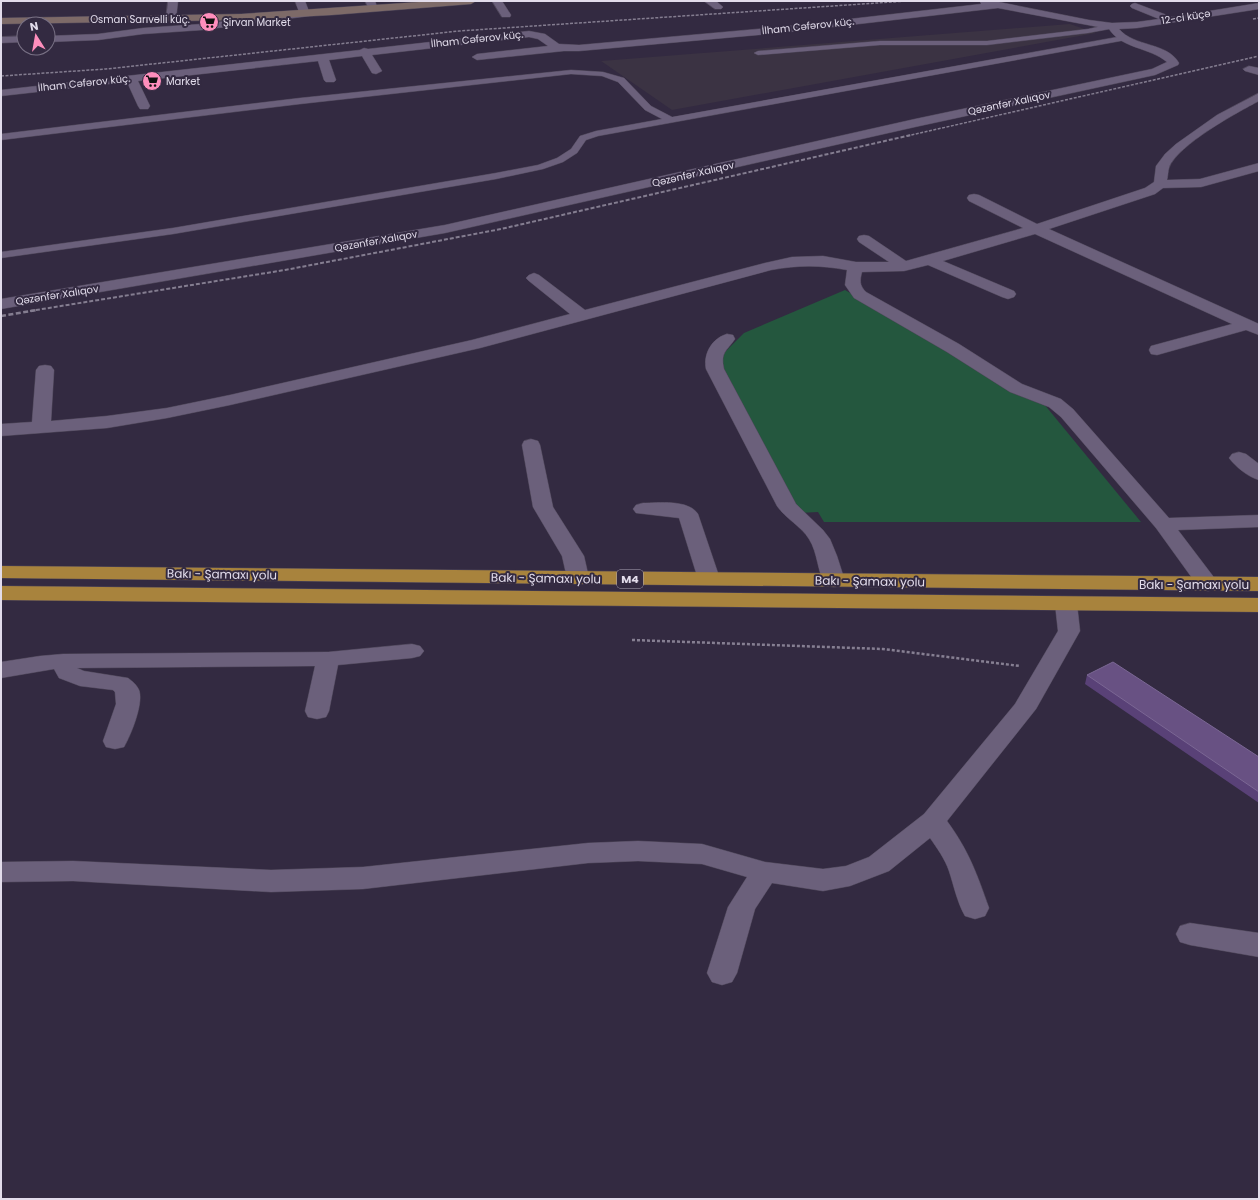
<svg xmlns="http://www.w3.org/2000/svg" width="1260" height="1200" viewBox="0 0 1260 1200" font-family="Poppins,sans-serif">
<style>
.industrial{fill:#3b3343}
.green{fill:#24573e}
.lines{fill:none;stroke-linecap:round;stroke-linejoin:round}
.lane-casing{stroke:#4f475a;stroke-width:1}
.street-casing{stroke:#4f475a;stroke-width:1}
.secondary-casing{stroke:#4f475a;stroke-width:1}
.highway-casing{stroke:#4f475a;stroke-width:1}
.path{stroke:#867f92;stroke-width:2.5;stroke-dasharray:3 2;stroke-linecap:butt}
.lane{fill:#6b607b;fill-rule:evenodd}
.street{fill:#6b607b;fill-rule:evenodd}
.secondary{fill:#7d6a68;fill-rule:evenodd}
.highway{fill:#a8833d;fill-rule:evenodd}
.rail-far2{stroke:#847d90;stroke-width:1.5;stroke-dasharray:3 1.5;stroke-linecap:butt}
.rail-far1{stroke:#847d90;stroke-width:2;stroke-dasharray:4 2;stroke-linecap:butt}
.rail{stroke:#847d90;stroke-width:2.5;stroke-dasharray:5 2.5;stroke-linecap:butt}
.wall{fill:#594177}
.building{fill:#685183;stroke:#7b6794}
.labels{text-anchor:middle;dominant-baseline:central;stroke-width:4;stroke-linejoin:round;paint-order:stroke}
.far-street-label{font-size:10px;fill:#e2dceb;stroke:#332a41}
.far-poi-label{font-size:10px;fill:#e2dceb;stroke:#332a41;text-anchor:start}
.shield{fill:#332a41;stroke:#aea7b8;stroke-width:1}
.shield-label{font-size:11px;font-weight:bold;fill:#e2dceb}
.street-label{font-size:12px;fill:#e2dceb;stroke:#332a41}
</style>
<rect width="100%" height="100%" fill="#332a41"/>
<polygon class="industrial" points="1070,24 1096,33 672,110 601,61"/>
<polygon class="green" points="845,290 1044,404 1141,522 824,522 818,512 799,513 723,367 721,356 744,333"/>
<g class="lines">
<defs>
<g id="lane">
<polygon points="1112,24 1116,26 1115,28 1088,33 987,45 880,45 758,55 754,53 758,51 880,41 987,41 1088,29"/>
<polygon points="1123,36 1126,36 1126,40 598,136 586,140 577,153 563,162 543,169 496,179 173,234 1,258 1,252 173,228 496,173 538,165 557,158 571,149 580,136 596,131 662,119 645,110 618,82 602,76 571,74 300,104 1,140 1,134 300,98 571,70 603,72 624,78 651,106 672,117"/>
</g>
<g id="street">
<polygon points="168,1 178,1 176,19 171,22 166,19"/>
<polygon points="295,1 305,1 310,14 309,16 202,30 143,34 98,40 48,42 48,36 98,34 143,28 202,24 299,12"/>
<polygon points="365,1 375,1 378,9 376,11 370,11"/>
<polygon points="492,1 502,1 511,15 510,17 502,17"/>
<polygon points="704,1 716,1 723,7 721,9 715,9"/>
<path d="M980 1H994L1089 20 1112 23 1137 22 1159 19 1132 8 1130 6 1132 4 1135 3 1172 17 1259 3V9L1137 28 1119 29C1134 47 1167 42 1179 63L1178 65 1155 75 915 127 445 233 1 309V299L445 225 915 119 1152 69 1167 62C1149 47 1122 49 1109 29L998 8 780 33 579 51H564L477 60 472 57 477 54 548 46 538 39 529 37 372 55 382 71 376 74 372 73 362 56 329 60 336 80 334 82H326L324 80 318 61 138 81 150 106 148 109H140L138 106 127 82 1 96V90L360 50 364 48 368 49 529 31 545 34 559 44 579 45 780 27 981 4Z"/>
<polygon points="24,36 24,42 1,43 1,37"/>
<polygon points="1249,66 1259,68 1259,75 1245,71 1243,69"/>
<path d="M1259 93V101C1238 112 1177 145 1169 168 1168 171 1168 176 1167 180L1200 179 1259 163V171L1201 187 1163 188 1155 194 1049 229 1259 324V335L1246 330 1157 355 1151 354 1149 350 1151 346 1232 324 1035 234 943 261 1014 291 1016 294 1014 297 1008 299 1002 297 928 265 904 271 862 272C860 280 859 285 866 292L959 344 1022 384 1061 399 1073 409 1169 518 1259 515V527L1178 530 1219 584 1216 589 1208 591 1200 589 1156 528 1061 417 1049 407 1010 392 947 352 854 298 845 285 847 270C819 265 799 265 771 270L480 348 230 405 167 418 107 428 1 436V424L32 422 36 370 39 366 45 365 51 366 54 370 51 421 107 416 167 408 230 395 472 340 570 314 529 281 526 278 529 275 534 273 539 275 585 310 765 263 792 257 823 256 856 262H889L859 242 857 239 859 236 864 235 869 236 906 261 1023 228 969 201 967 198 969 195 974 194 979 195 1037 224 1145 188 1154 182 1156 166 1165 154 1176 144 1217 115Z"/>
<path d="M727 334 733 335 735 339C727 351 720 352 724 369L796 504 823 530 830 539 837 556 845 581 842 586 834 587 826 586C817 572 818 553 809 539 801 526 786 519 777 506L706 369C703 354 712 338 727 334Z"/>
<polygon points="531,439 538,441 540,445 553,507 584,556 589,578 586,583 578,584 570,583 567,578 562,556 533,507 522,445 524,441"/>
<path d="M1239 452 1246 454 1259 464V480C1248 477 1236 467 1229 458L1232 454Z"/>
<path d="M643 503C659 503 688 499 698 514L720 579 717 584 709 585 701 584 698 579 679 518 636 513 633 509 636 505Z"/>
<path d="M1066 597 1074 599 1077 604 1080 631 1036 709 947 821C969 851 977 874 989 908L985 916 975 919 965 916C957 902 954 886 949 871 945 859 937 848 930 838L889 871 850 886 823 891 772 883 755 909 737 973 732 982 722 985 712 982 707 973 728 907 747 877 702 864 638 861 588 863 363 889 271 892 73 881 1 882V862L73 861 271 870 363 867 588 843 638 841 702 844 765 862 823 869 846 866 869 857 924 814 1015 704 1058 631 1055 604 1058 599Z"/>
<path d="M412 644 420 646 424 651 420 656 412 658 338 665 329 711 326 717 317 719 308 717 305 711 315 666 77 668 84 671 128 678C132 681 137 685 139 690 144 703 131 735 124 747L115 749 106 747 103 741 116 704 115 692 113 690 80 686 59 678 54 669 1 678V662L40 656 63 654 328 652Z"/>
<polygon points="1190,923 1259,933 1259,957 1190,945 1180,942 1176,934 1180,926"/>
</g>
<polygon id="secondary" points="434,1 476,1 471,4 332,15 241,20 1,24 1,18 241,14"/>
<g id="highway">
<polygon points="1,566 1259,577 1259,591 1,578"/>
<polygon points="1,586 1259,598 1259,612 1,600"/>
</g>
</defs>
<use href="#lane" class="lane-casing"/>
<use href="#street" class="street-casing"/>
<use href="#secondary" class="secondary-casing"/>
<use href="#highway" class="highway-casing"/>
<polyline class="path" points="632,640 883,649 1020,666"/>
<use href="#lane" class="lane"/>
<use href="#street" class="street"/>
<use href="#secondary" class="secondary"/>
<use href="#highway" class="highway"/>
<g class="rail-far2">
<polyline points="1253,19 1259,18"/>
<polyline points="1,76 106,69 459,31 907,1"/>
<polyline points="907,136 1259,56"/>
</g>
<polyline class="rail-far1" points="30,311 285,270 501,229 911,135"/>
<polyline class="rail" points="1,316 37,310"/>
</g>
<polygon class="wall" points="1087,675 1259,757 1259,803 1085,684"/>
<polygon class="building" points="1113,662 1259,757 1259,792 1087,675"/>
<defs>
<symbol id="supermarket-disc" viewBox="-11 -11 22 22"><circle r="9.5" fill="#fe8ebc" stroke="#332a41"/><path d="M-6-5.5h2.5l.6 2H6L4.5 2H-2.5L-4.4-4H-6ZM-1.5 3.2a1.3 1.3 0 1 0 .1 0ZM3 3.2a1.3 1.3 0 1 0 .1 0Z" fill="#111"/></symbol>
</defs>
<g fill-rule="evenodd">
<use href="#supermarket-disc" x="198" y="11" width="22" height="22"/>
<use href="#supermarket-disc" x="141" y="70" width="22" height="22"/>
</g>
<g class="labels">
<g class="far-street-label">
<text transform="translate(1186 17) rotate(-9)">12-ci küçə</text>
<text x="140" y="19">Osman Sarıvəlli küç.</text>
<text transform="translate(808 26) rotate(-6)">İlham Cəfərov küç.</text>
<text transform="translate(477 39) rotate(-6)">İlham Cəfərov küç.</text>
<text transform="translate(84 83) rotate(-6)">İlham Cəfərov küç.</text>
<text transform="translate(1009 103) rotate(-12)">Qəzənfər Xalıqov</text>
<text transform="translate(693 174) rotate(-13)">Qəzənfər Xalıqov</text>
<text transform="translate(376 241) rotate(-10)">Qəzənfər Xalıqov</text>
<text transform="translate(57 295) rotate(-9)">Qəzənfər Xalıqov</text>
</g>
<g class="far-poi-label">
<text x="223" y="22">Şirvan Market</text>
<text x="166" y="81">Market</text>
</g>
<rect class="shield" x="617" y="570" width="26" height="18" rx="3"/>
<g class="shield-label">
<text x="630" y="579">M4</text>
</g>
<g class="street-label">
<text transform="translate(222 574) rotate(1)">Bakı - Şamaxı yolu</text>
<text transform="translate(546 578) rotate(1)">Bakı - Şamaxı yolu</text>
<text transform="translate(870 581) rotate(1)">Bakı - Şamaxı yolu</text>
<text x="1194" y="584">Bakı - Şamaxı yolu</text>
</g>
</g>
<rect width="1260" height="1200" fill="none" stroke="#e2dceb" stroke-width="4"/>
<g transform="translate(36 36) rotate(349)"><circle r="19" fill="#332a41" stroke="#797185"/>
<path d="M0-3L7 15L0 10L-7 15Z" fill="#fe8ebc"/>
<text y="-6" font-size="11" font-weight="bold" text-anchor="middle" fill="#e2dceb">N</text>
</g>
</svg>
